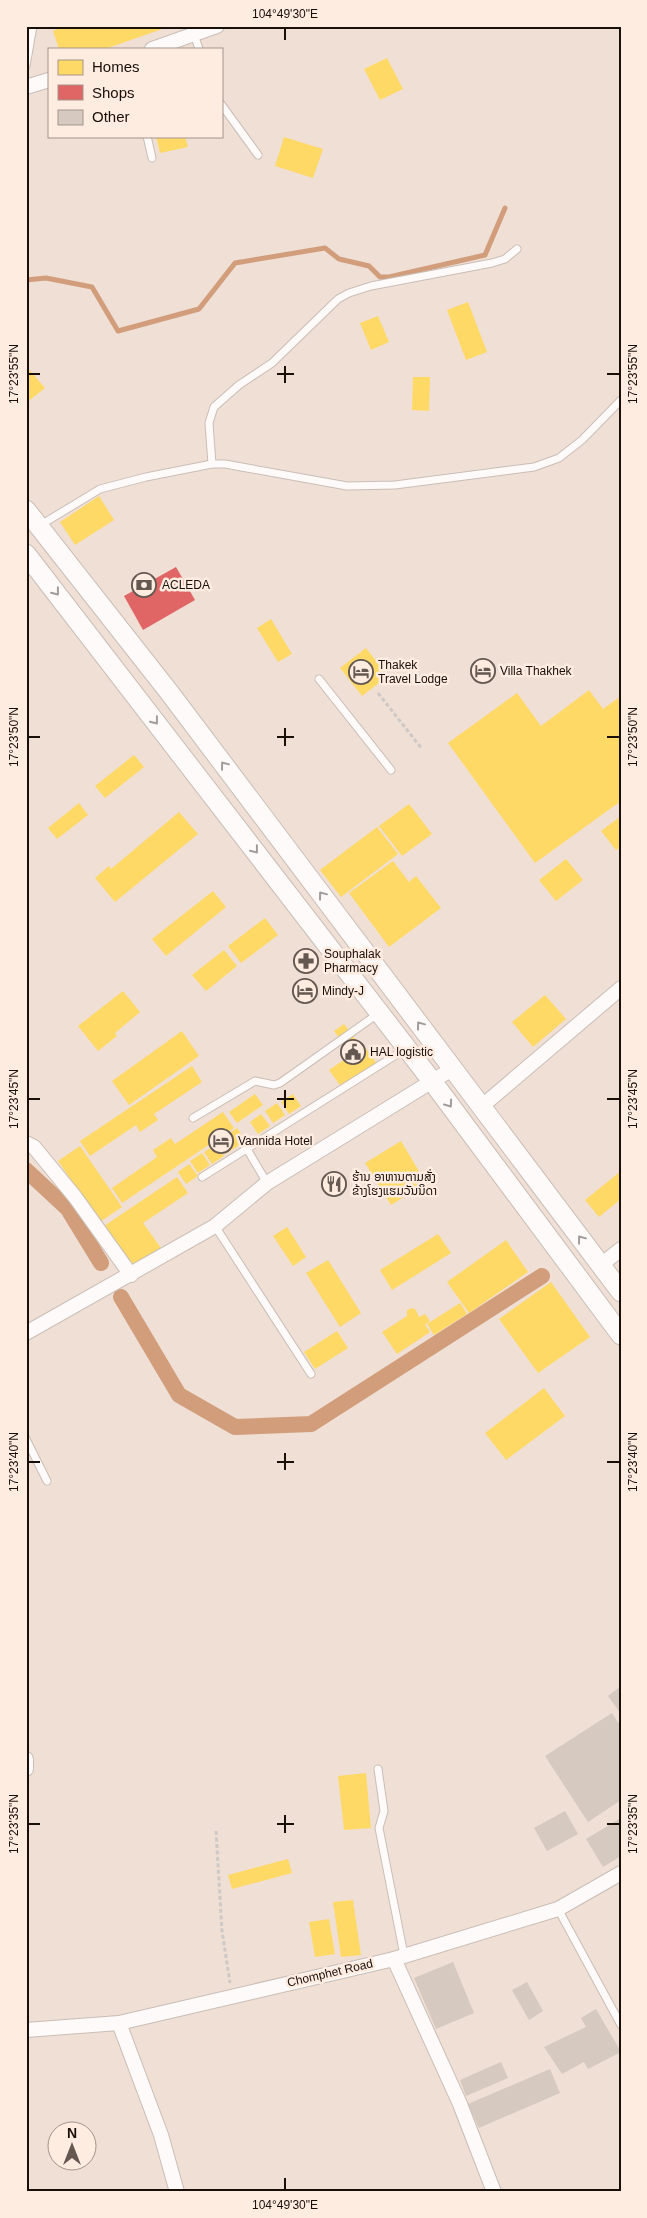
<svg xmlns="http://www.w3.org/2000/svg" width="647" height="2218" viewBox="0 0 647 2218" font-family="Arial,'Noto Sans Lao',sans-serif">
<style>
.homes{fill:#ffd966}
.shops{fill:#e06666}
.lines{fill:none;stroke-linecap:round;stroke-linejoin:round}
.stream{stroke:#d19d7b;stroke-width:5}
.canal{stroke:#d19d7b;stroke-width:16}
.building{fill:#d6c9c0}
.lane-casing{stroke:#cabeb6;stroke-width:9}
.street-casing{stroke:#cabeb6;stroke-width:16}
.secondary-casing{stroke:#cabeb6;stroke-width:21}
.path{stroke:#cec9c6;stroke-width:3;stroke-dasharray:4 2.5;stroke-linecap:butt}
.lane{stroke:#fdfaf9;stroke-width:7}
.street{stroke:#fdfaf9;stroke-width:14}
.secondary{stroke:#fdfaf9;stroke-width:19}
.oneway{stroke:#a29c99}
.ticks{fill:none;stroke:#190f09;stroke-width:2}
.labels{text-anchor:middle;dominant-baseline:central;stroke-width:5;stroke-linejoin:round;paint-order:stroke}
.poi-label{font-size:12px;fill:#190f09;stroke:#ffece1;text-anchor:start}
.street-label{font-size:12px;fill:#190f09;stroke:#ffece1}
.neatline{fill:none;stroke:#190f09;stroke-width:2}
.ticks-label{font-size:12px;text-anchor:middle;fill:#190f09}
</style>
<rect width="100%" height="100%" fill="#efdfd5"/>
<g class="homes">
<polygon points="65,26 168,26 168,27 105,49 59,49 53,31"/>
<polygon points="387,58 403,89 380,100 364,69"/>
<polygon points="156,136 185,136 188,147 160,153"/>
<polygon points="284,137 323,149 313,178 275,166"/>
<polygon points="468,302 487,352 466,360 447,310"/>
<polygon points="378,316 389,342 371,350 360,323"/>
<polygon points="28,368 45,388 26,403 26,369"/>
<polygon points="413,377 430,377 429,411 412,410"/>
<polygon points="99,496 114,520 75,545 60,522"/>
<polygon points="271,619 292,654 278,662 257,628"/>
<polygon points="366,648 388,676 362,696 340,668"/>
<polygon points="589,690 603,709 621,696 621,801 535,863 448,743 517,693 541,726"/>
<polygon points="134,755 144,767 105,798 95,786"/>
<polygon points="79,803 88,815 57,839 48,828"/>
<polygon points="409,804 432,834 402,856 379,826"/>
<polygon points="179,812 198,834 115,902 95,878 109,866 111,869"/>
<polygon points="621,816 621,847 616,850 601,831"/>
<polygon points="377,827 398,854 341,897 320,870"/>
<polygon points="566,859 583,880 556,901 539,880"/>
<polygon points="393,861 409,882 416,876 441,908 389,947 349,893"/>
<polygon points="213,891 226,907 166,956 152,939"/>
<polygon points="265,918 278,935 241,963 228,946"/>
<polygon points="224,950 237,966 206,991 192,975"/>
<polygon points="123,991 140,1012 115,1033 117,1036 98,1051 78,1026"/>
<polygon points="545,995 566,1019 533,1047 512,1022"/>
<polygon points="344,1024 359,1044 349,1052 334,1031"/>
<polygon points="182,1031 199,1056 129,1105 112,1081"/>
<polygon points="364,1046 377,1064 342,1088 329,1070"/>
<polygon points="192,1066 202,1082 154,1114 158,1120 140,1132 136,1125 90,1156 80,1141"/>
<polygon points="255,1094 263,1105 237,1123 229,1112"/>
<polygon points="293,1094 301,1106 289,1114 281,1102"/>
<polygon points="277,1103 285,1115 273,1123 265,1111"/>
<polygon points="223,1112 234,1128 122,1203 112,1188 157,1157 153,1150 171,1138 175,1144"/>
<polygon points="261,1114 270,1126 258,1134 250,1122"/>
<polygon points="237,1128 246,1141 225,1154 217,1142"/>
<polygon points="401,1141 426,1183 391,1205 365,1163"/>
<polygon points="216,1144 224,1156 212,1164 204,1152"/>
<polygon points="80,1146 122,1207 100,1222 58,1161"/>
<polygon points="202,1153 210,1165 198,1173 190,1161"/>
<polygon points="189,1164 198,1176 186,1184 178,1172"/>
<polygon points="621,1171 621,1199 599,1217 585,1200"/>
<polygon points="177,1177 188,1193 143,1223 161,1248 129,1269 101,1228"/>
<polygon points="287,1227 306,1257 293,1266 273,1236"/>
<polygon points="438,1234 451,1253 392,1290 380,1270"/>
<polygon points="506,1240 528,1272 469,1313 447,1282"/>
<polygon points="328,1260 361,1313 340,1327 306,1273"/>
<polygon points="551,1282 590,1337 538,1373 499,1319"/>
<polygon points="460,1303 467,1314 434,1335 427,1324"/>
<polygon points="412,1308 416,1310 419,1317 425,1314 430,1321 425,1325 430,1332 397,1354 382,1332 407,1316 407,1310"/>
<polygon points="337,1331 348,1348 315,1369 304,1352"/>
<polygon points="544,1388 565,1416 506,1460 485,1433"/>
<polygon points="366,1773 371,1828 344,1830 338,1776"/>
<polygon points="288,1859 292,1873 232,1889 228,1875"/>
<polygon points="353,1900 361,1955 341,1957 333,1902"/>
<polygon points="329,1919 335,1954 315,1957 309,1922"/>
</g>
<polygon class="shops" points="176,567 195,600 143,630 124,596"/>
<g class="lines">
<polyline class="stream" points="26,280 46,278 92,287 118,331 199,309 235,263 325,248 339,259 369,266 380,277 389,277 485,255 505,208"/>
<g class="canal">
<polyline points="26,1170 68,1209 101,1263"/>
<polyline points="121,1297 179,1395 235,1427 311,1424 542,1276"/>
</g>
</g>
<g class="building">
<polygon points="621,1686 621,1714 608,1696"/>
<polygon points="612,1713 621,1727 621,1800 588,1822 545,1756"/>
<polygon points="565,1811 578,1834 547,1851 534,1828"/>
<polygon points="621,1818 621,1856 603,1867 586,1839"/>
<polygon points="453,1962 474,2013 436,2029 414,1978"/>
<polygon points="527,1982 543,2011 529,2020 512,1990"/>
<polygon points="596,2009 621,2052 588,2069 584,2062 562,2074 544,2047 586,2027 581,2018"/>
<polygon points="501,2062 508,2078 466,2096 460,2080"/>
<polygon points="550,2069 560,2093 479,2128 468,2104"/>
</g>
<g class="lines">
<defs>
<g id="lane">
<polyline points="194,34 199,49"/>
<polyline points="26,66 33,26"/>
<polyline points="221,104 258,155"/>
<polyline points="147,136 152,158"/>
<polyline points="212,464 209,423 214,407 239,385 272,363 338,299 349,293 371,286 492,263 505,259 517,249"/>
<polyline points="39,526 100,489 146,477 212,464 225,464 347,486 395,485 534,467 559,458 582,440 621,400"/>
<polyline points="319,679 391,770"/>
<polyline points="193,1118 255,1081 274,1085 280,1083 379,1013"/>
<polyline points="247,1149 267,1183"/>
<polyline points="202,1177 407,1048"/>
<polyline points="215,1226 311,1374"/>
<polyline points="26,1439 47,1481"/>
<polyline points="378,1769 384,1811 379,1828 404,1955"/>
<polyline points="558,1909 621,2025"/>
</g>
<g id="street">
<polyline points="152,49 217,26"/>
<polyline points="26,87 49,80"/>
<polyline points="481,1107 621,988"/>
<polyline points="26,1143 34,1147 75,1197 131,1275"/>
<polyline points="601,1265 621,1249"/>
<polyline points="26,1333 215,1226 267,1183 452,1069"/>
<polyline points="26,1759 26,1769"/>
<polyline points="394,1959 460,2104 494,2192"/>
<polyline points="119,2023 161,2135 177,2192"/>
<polyline points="26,2030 119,2023 394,1959 558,1909 621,1873"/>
</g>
<g id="secondary">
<polyline points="26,510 169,692 621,1292"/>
<polyline points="26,554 432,1081 621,1335"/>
</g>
</defs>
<use href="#lane" class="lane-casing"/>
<use href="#street" class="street-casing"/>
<use href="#secondary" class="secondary-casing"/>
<g class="path">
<polyline points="378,693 422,749"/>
<polyline points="216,1831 222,1931 230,1983"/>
</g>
<use href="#lane" class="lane"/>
<use href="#street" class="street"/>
<use href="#secondary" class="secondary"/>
</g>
<defs><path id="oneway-chevron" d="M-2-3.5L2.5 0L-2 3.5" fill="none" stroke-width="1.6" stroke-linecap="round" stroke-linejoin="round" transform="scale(1.25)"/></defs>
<g class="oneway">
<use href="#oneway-chevron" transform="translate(56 592) rotate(52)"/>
<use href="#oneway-chevron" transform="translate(155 721) rotate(52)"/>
<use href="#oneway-chevron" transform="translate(224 765) rotate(-127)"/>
<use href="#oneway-chevron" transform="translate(255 850) rotate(52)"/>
<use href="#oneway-chevron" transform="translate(322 895) rotate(-127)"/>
<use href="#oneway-chevron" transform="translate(420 1025) rotate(-127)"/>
<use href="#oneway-chevron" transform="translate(449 1104) rotate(54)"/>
<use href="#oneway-chevron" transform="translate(581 1239) rotate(-127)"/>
</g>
<path class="ticks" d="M285 28V40M285 366V383M28 374H40M277 374H294M607 374H620M285 728V746M28 737H40M277 737H294M607 737H620M285 1090V1108M28 1099H40M277 1099H294M607 1099H620M285 1453V1470M28 1462H40M277 1462H294M607 1462H620M285 1815V1833M28 1824H40M277 1824H294M607 1824H620M285 2178V2190"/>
<defs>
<symbol id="bank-ring" viewBox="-11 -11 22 22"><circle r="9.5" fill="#ffece1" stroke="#645850" stroke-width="1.5"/><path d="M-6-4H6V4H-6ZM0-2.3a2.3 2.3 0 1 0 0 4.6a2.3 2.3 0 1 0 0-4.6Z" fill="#645850"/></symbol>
<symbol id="hotel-ring" viewBox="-11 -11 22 22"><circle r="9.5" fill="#ffece1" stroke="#645850" stroke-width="1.5"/><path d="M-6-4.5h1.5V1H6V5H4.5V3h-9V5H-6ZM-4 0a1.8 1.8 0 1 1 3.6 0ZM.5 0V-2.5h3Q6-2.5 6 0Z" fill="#645850"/></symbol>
<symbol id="pharmacy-ring" viewBox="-11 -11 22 22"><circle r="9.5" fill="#ffece1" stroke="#645850" stroke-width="1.5"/><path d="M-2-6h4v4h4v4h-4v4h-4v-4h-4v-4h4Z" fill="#645850"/></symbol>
<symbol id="civic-ring" viewBox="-11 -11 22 22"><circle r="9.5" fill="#ffece1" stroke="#645850" stroke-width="1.5"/><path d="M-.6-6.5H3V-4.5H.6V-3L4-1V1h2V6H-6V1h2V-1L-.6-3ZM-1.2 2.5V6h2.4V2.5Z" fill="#645850"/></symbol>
<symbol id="restaurant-ring" viewBox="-11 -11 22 22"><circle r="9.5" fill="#ffece1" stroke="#645850" stroke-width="1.5"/><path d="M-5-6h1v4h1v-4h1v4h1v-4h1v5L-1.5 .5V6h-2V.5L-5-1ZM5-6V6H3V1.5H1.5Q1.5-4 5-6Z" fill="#645850"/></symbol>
</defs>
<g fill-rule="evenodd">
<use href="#bank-ring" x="130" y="571" width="28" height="28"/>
<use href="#hotel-ring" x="469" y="657" width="28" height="28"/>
<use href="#hotel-ring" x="347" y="658" width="28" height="28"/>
<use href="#pharmacy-ring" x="292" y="947" width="28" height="28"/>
<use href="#hotel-ring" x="291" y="977" width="28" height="28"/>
<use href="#civic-ring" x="339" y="1038" width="28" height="28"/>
<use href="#hotel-ring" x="207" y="1127" width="28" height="28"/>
<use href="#restaurant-ring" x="320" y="1170" width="28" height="28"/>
</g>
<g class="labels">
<g class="poi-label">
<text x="162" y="585">ACLEDA</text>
<text x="378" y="665">Thakek<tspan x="378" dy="14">Travel Lodge</tspan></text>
<text x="500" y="671">Villa Thakhek</text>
<text x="324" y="954">Souphalak<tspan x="324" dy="14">Pharmacy</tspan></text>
<text x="322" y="991">Mindy-J</text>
<text x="370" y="1052">HAL logistic</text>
<text x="238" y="1141">Vannida Hotel</text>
<text x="352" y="1177">ຮ້ານ ອາຫານຕາມສັ່ງ<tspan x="352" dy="14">ຂ້າງໂຮງແຮມວັນນິດາ</tspan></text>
</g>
<g class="street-label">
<text transform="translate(330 1973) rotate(-13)">Chomphet Road</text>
</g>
</g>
<rect width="647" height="2218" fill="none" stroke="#ffece1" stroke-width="55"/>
<rect x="48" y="48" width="175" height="90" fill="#ffece1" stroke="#a3948b"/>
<rect x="58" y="60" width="25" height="15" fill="#ffd966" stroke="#a3948b"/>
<text x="92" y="72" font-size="15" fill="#190f09">Homes</text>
<rect x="58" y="85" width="25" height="15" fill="#e06666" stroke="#a3948b"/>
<text x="92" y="98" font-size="15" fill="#190f09">Shops</text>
<rect x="58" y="110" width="25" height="15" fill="#d6c9c0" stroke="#a3948b"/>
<text x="92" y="122" font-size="15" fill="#190f09">Other</text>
<g transform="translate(72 2146)"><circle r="24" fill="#ffece1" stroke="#a3948b"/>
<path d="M0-4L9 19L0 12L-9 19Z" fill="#645850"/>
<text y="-8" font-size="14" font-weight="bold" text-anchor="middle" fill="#190f09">N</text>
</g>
<rect x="28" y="28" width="592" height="2162" class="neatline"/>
<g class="ticks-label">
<text x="285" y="18">104°49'30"E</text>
<text transform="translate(14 374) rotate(-90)" y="4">17°23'55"N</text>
<text transform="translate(633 374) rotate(-90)" y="4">17°23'55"N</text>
<text transform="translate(14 737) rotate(-90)" y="4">17°23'50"N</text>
<text transform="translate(633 737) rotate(-90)" y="4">17°23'50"N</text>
<text transform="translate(14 1099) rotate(-90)" y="4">17°23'45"N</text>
<text transform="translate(633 1099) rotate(-90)" y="4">17°23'45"N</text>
<text transform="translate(14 1462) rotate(-90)" y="4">17°23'40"N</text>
<text transform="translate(633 1462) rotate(-90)" y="4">17°23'40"N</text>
<text transform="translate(14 1824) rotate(-90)" y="4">17°23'35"N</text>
<text transform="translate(633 1824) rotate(-90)" y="4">17°23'35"N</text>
<text x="285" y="2209">104°49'30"E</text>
</g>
</svg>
